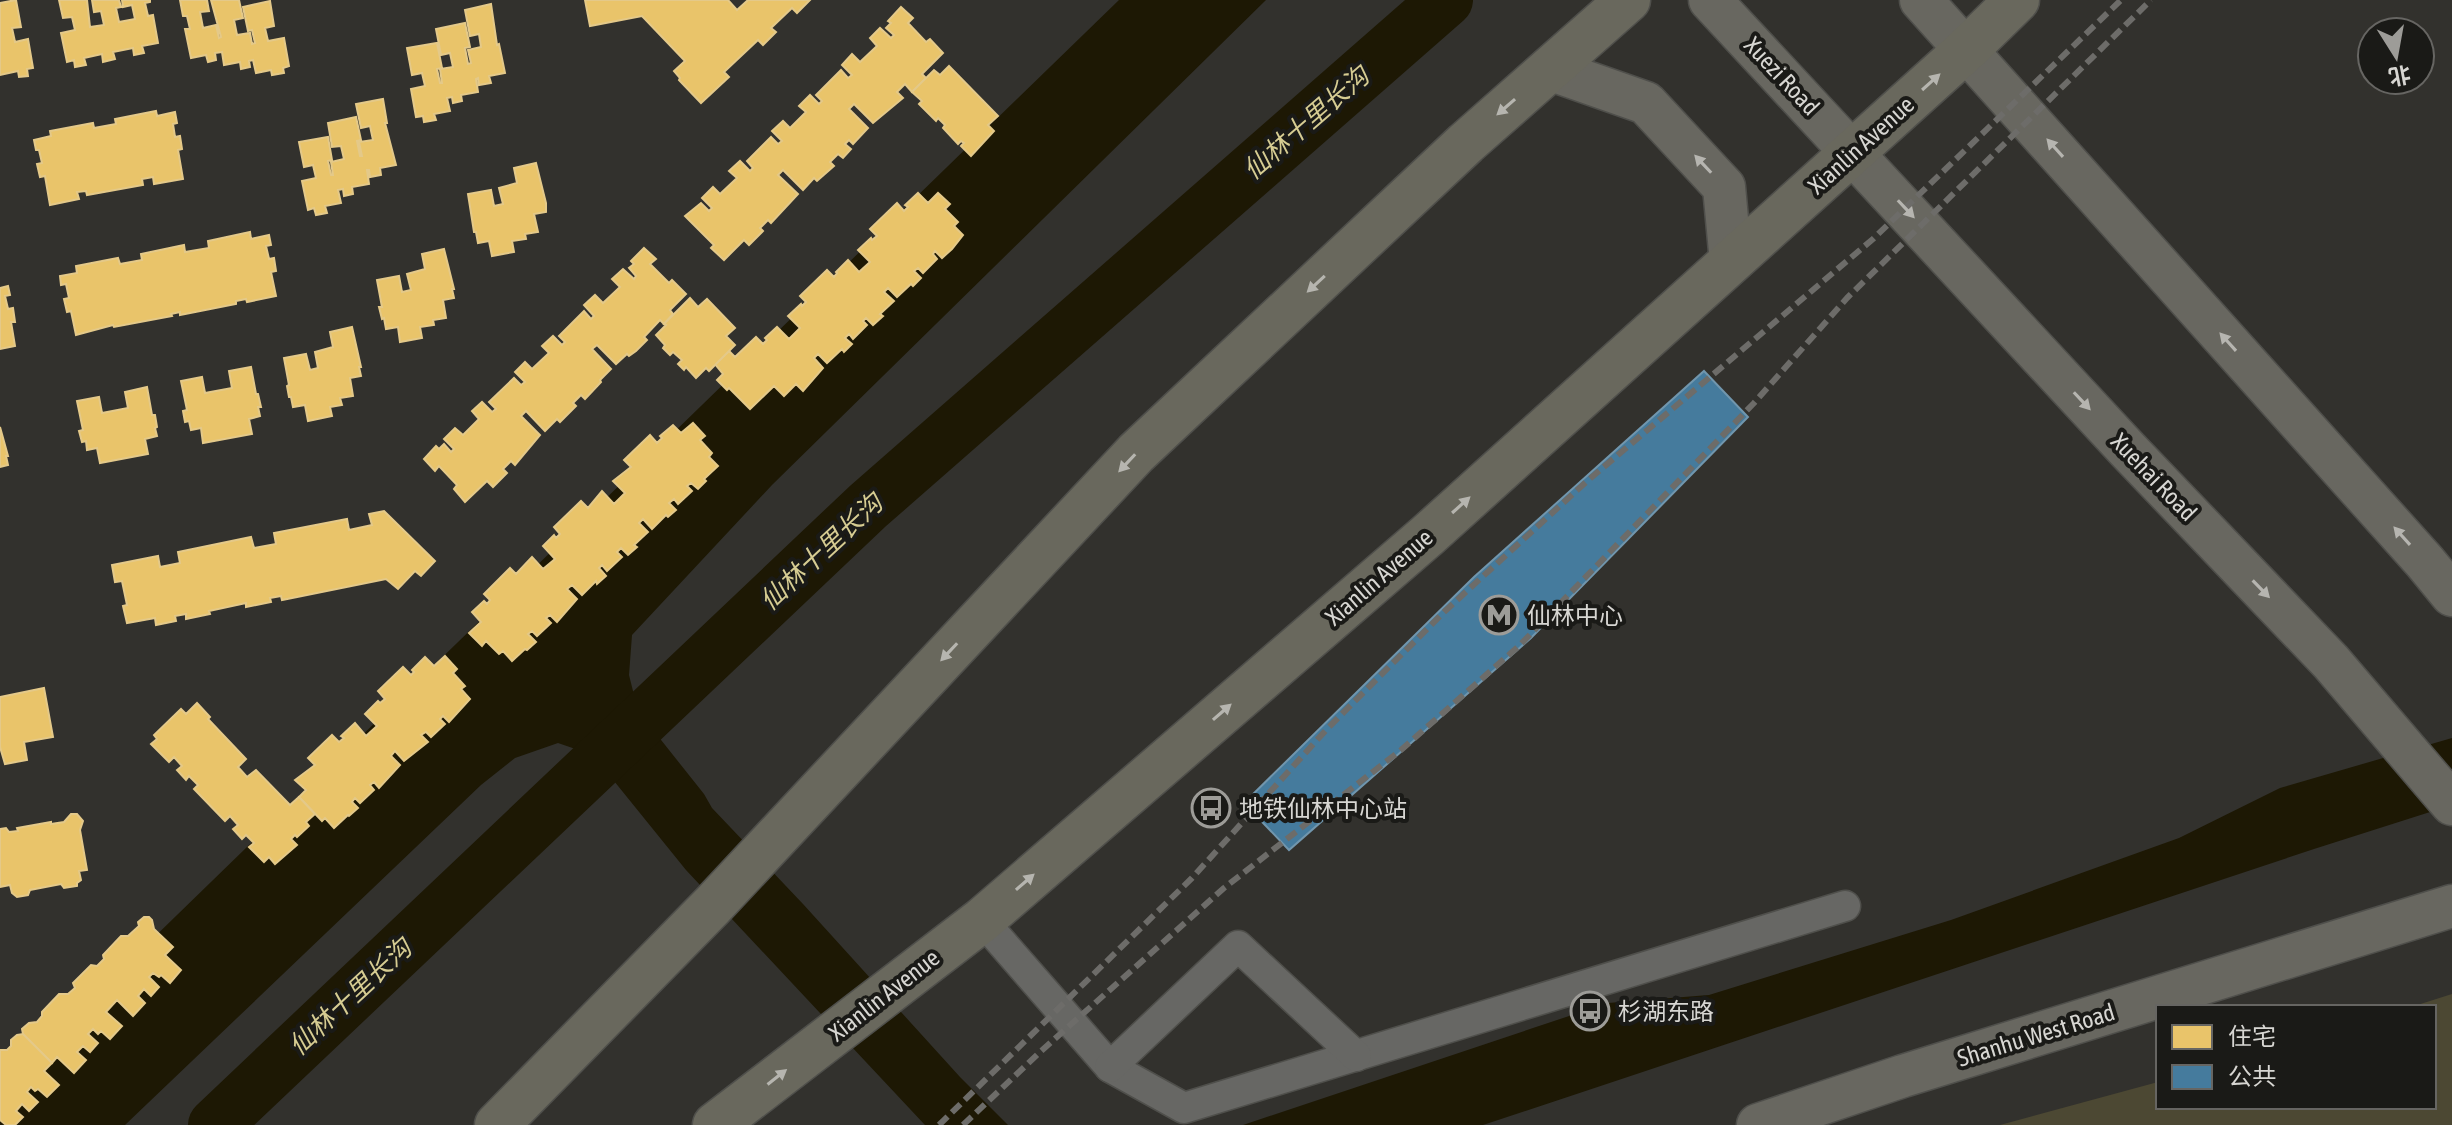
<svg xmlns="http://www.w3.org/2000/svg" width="2452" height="1125" viewBox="0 0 2452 1125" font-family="'Asap Condensed','Noto Sans SC',sans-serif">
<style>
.green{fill:#4c4833}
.water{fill:#1d1804}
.homes{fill:#e9c46a;stroke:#e4c989;stroke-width:2}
.public{fill:#457b9d;stroke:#7196ad;stroke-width:2}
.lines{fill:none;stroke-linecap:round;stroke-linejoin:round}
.river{stroke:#1d1804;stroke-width:54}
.street-casing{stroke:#4f4f4b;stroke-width:33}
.secondary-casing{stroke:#4f4f4b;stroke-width:45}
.primary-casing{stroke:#4f4f4b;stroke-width:47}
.street{stroke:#676764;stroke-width:30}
.secondary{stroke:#686760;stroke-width:42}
.primary{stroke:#69685d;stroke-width:44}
.rail{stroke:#6d6c69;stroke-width:6;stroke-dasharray:12 6;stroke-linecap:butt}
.oneway{fill:#b6b5af}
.oneway2{fill:#b6b5b0}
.labels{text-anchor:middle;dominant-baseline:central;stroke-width:8;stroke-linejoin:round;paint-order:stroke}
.street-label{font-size:24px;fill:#d7d6d2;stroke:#1a1a17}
.poi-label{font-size:24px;fill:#d7d6d2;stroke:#1a1a17;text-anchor:start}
.water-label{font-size:26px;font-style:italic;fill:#d6cc92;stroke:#1a1a17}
</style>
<rect width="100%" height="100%" fill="#32312d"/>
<polygon class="green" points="2452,994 2452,1125 2000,1125 2158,1082 2158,1107 2434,1107 2434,1007 2411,1007"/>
<g class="water">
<polygon points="1119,0 1266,0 772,485 632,635 629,675 638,711 704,794 712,808 803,904 960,1077 1008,1125 925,1125 686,870 593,755 558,743 515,758 481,785 125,1125 0,1125 0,1087"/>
<polygon points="2452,738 2452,805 2314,849 1483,1125 1243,1125 1608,1003 1709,995 1951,920 2179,838 2280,788"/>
</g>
<g class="homes">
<polygon points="16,0 21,27 12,28 15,42 28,39 33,68 27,69 28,76 19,77 18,71 0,75 0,3"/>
<polygon points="59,0 87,0 90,27 104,25 101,11 94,12 92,0 119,0 121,7 116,8 119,22 135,19 132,5 123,7 122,0 150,0 150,2 145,3 148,16 153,15 158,43 142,46 144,53 134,55 133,48 113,52 115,59 103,62 102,54 84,58 86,65 75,67 74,60 67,62 61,33 75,30 72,17 63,18"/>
<polygon points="180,0 207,0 209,11 200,12 203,28 216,25 219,38 221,37 211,0 239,0 243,18 234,20 237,35 250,33 252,44 255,43 252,30 248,31 243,7 270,1 274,26 265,28 268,41 284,38 289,66 283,68 284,73 272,75 271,70 256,73 253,60 249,61 250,67 241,69 240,62 224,65 222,52 215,53 216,60 208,62 206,55 191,58 185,29 190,29 187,16 183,16"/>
<polygon points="585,0 728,0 737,10 748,0 810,0 797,13 792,8 771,28 776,32 763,45 758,40 724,72 729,77 701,103 679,80 680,78 674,71 685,61 642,16 590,26"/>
<polygon points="491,4 497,45 499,44 505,73 489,76 491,83 479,85 478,78 476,79 478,92 461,95 462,101 453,103 452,97 447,98 450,111 434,114 436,120 424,122 423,116 416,117 411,89 425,86 422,73 412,75 407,48 437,43 442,68 437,69 440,83 442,83 440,69 453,67 450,53 441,55 436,29 465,23 470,47 465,48 468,64 471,63 468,50 481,47 479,34 470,36 465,10"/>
<polygon points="901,7 913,18 908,23 926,42 930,39 943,53 922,74 926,78 912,92 905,84 897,92 903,98 873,123 854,104 849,109 868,128 853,144 849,140 845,144 851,149 843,158 838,154 830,162 834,166 817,181 814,178 803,190 783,170 778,175 798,194 771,223 768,220 760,228 763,231 749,245 744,240 724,260 711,248 714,245 685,216 701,203 709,211 712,208 702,198 713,187 720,194 737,178 729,171 740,161 750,171 753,168 747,161 771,137 778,144 782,141 772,131 783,121 790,128 806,112 799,106 810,95 819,104 822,101 816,95 841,70 848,78 852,75 842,65 852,54 860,62 877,46 870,38 880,28 891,38 894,35 886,28 891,23 888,21"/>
<polygon points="949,66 998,116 988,125 994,131 971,156 961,146 964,143 961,141 958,144 943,128 945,125 938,118 936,121 919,104 922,101 912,92 934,70 940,75"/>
<polygon points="383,99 387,123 385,123 396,165 380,168 381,175 370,177 369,170 367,170 369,184 352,187 353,194 344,196 343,189 338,190 341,203 325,206 327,213 316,215 314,208 308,210 302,181 316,178 313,165 304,167 299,142 328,137 332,160 328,161 331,175 333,175 331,162 344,159 341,146 332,147 328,123 356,117 361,140 357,141 360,156 362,156 359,142 373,140 370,126 361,128 356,104"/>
<polygon points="156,111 157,116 175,112 177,123 173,124 175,137 180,136 182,149 178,150 183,179 154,184 153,177 142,179 143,185 87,195 86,191 77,192 79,199 50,205 45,176 40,177 37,164 42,163 39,150 36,150 34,140 51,136 50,131 93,123 94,128 116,124 115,119"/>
<polygon points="536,163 546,203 546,212 534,214 538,232 525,234 526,239 512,241 514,252 492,256 489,241 478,243 476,232 474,232 468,194 491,190 494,206 503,204 499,188 517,183 514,168"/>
<polygon points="918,193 928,203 938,193 950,204 945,209 958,222 954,226 963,235 952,249 942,258 935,251 933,254 937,259 923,273 918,268 914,271 921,278 913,286 911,284 897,297 888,288 884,292 894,301 880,314 883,316 873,325 866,318 863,321 867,325 853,339 849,334 845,338 852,344 844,352 842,349 827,363 818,354 814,358 823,368 803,391 796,384 784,396 774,386 750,409 729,388 727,390 717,380 723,374 715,364 729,351 735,357 756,337 763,344 767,340 765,338 777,327 789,339 800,328 788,316 801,304 802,306 806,302 800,296 827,270 834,277 837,273 836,272 848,260 859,272 870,262 858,250 871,238 872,240 877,236 870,229 897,203 904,211 908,207 905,205"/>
<polygon points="250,232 251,239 269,235 271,245 266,246 269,259 274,258 276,271 271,272 276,296 247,302 246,299 236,301 236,304 180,315 180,312 171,314 172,316 114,327 113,325 76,335 71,311 67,312 64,299 69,298 66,284 61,285 60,276 77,273 76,266 118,258 120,264 142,260 141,254 184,245 185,252 209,248 208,241"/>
<polygon points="644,248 656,259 650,264 669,283 672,280 686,294 670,310 673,314 664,324 660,320 644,337 647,340 636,351 629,356 627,354 616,364 597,345 592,349 611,369 600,380 601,382 585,399 581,395 573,403 576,406 560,422 557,419 545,431 526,411 521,416 540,435 515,465 511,461 503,469 507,473 493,487 487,481 465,502 454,489 457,485 439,466 435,471 424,459 436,446 439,449 444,444 451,452 454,449 444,439 455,428 463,435 479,419 472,411 482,402 492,412 496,409 489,402 514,378 521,385 525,382 515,372 525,362 532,369 549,353 542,346 553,336 562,345 565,342 559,336 584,311 591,319 594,316 584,305 595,295 603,303 620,287 612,279 623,269 634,279 636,276 629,268 634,264 631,261"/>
<polygon points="444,249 454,289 452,289 454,298 443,300 446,318 433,320 434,325 420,327 422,338 400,342 398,327 386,329 384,318 382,319 379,307 382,307 377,280 399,276 402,292 411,290 407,274 425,269 422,254"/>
<polygon points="8,286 10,295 5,296 8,309 13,308 15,322 11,322 15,346 0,349 0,288"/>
<polygon points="690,298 698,307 707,299 735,328 726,336 735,345 709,371 706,368 696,378 686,367 684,370 678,364 682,360 673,352 670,355 663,348 665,345 656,335 666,325 664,324"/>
<polygon points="352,327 361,367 359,367 361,376 350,378 353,396 340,398 342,405 330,407 332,416 308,421 305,405 293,407 291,397 289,397 287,386 289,385 284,358 306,354 310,370 318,368 315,352 333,347 330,332"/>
<polygon points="251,367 256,394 258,394 261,407 258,407 260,416 249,419 252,434 203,443 201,428 191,430 189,421 185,422 183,411 187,410 181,381 202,377 205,393 232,388 229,371"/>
<polygon points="147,387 152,415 155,415 157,427 155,428 157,436 145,439 148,454 100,463 97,448 87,450 86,441 82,442 79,431 83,430 77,401 99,397 102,413 128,408 125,392"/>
<polygon points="693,423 705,436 700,440 712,453 709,457 718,466 704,479 706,481 698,489 691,483 687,486 692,491 678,504 674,499 669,503 676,510 668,517 666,515 652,529 643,519 639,523 648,532 634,545 637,547 628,555 621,548 617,552 622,557 607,571 602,565 599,568 606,576 597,584 596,581 582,595 572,585 567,589 577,599 557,622 550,615 546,618 551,623 537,636 532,631 528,634 536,642 527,650 525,649 512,661 503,651 499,654 486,641 482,646 469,633 481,622 472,612 484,601 487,604 490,600 484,594 510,568 516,574 532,557 543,569 555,559 543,546 554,535 556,538 560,534 554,527 581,501 588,508 602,491 614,504 625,493 613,481 631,467 624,460 650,435 657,443 662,438 660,436 673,425 681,433"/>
<polygon points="0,427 8,456 6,456 8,465 0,467"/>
<polygon points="384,511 435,561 421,576 415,571 398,589 386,579 282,600 281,596 270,598 271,602 246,607 246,603 209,611 210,614 186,619 186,614 175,616 176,621 156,625 155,618 127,623 123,606 127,605 122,581 115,582 112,565 158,556 160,567 180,563 178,552 251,537 254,548 276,544 274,533 347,519 349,530 372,525 369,514"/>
<polygon points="445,656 457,669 453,673 465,686 461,689 470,699 449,722 443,716 440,719 445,724 431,737 426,732 421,735 428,742 404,761 395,751 391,756 400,765 379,788 374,782 370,785 374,790 360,803 355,798 352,802 358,808 349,816 348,815 334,828 325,818 322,821 299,797 306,790 295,780 315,765 308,758 332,735 339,742 344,738 341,736 355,723 366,736 377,726 365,714 378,701 380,703 385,699 378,691 403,667 411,675 414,672 412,670 425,657 434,666"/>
<polygon points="44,688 53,737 24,742 27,760 5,764 0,747 0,697"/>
<polygon points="197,703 210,717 208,719 246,759 238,767 247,777 256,770 290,805 299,797 315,814 306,822 309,826 297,837 295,835 291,839 297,845 275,864 269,857 264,862 249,847 254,843 246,835 242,839 233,829 238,825 230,816 225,821 194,789 198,785 189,776 186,780 177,770 182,766 174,757 169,762 151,744 157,739 154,735 181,709 186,714"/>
<polygon points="71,814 77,814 83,821 80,830 87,870 79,871 81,880 77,883 77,886 64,888 61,884 30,890 28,895 17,897 12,893 10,885 0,887 0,829 6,828 9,832 18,831 17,828 51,822 51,824 64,822"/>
<polygon points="144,917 149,917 152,920 154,929 173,947 165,955 181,970 170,983 161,975 159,977 153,973 149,977 159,987 151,996 144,989 138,996 145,1003 133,1016 117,1000 106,1012 122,1026 110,1039 101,1031 98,1034 93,1029 88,1034 98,1043 90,1052 83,1046 77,1052 86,1060 74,1073 57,1057 52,1063 23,1034 22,1029 29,1023 37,1022 42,1016 42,1012 59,994 68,994 75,988 73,983 91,965 97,966 104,959 103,955 121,936 128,936 139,926 138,922"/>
<polygon points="23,1034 52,1063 44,1071 59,1085 47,1097 38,1089 35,1091 31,1087 27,1092 38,1102 29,1111 22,1104 16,1111 23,1117 15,1125 6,1125 0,1120 0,1050 7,1050 11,1046 11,1040 17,1035"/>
</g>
<polygon class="public" points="1704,371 1748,417 1531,638 1289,850 1244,803 1474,577"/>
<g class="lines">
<polyline class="river" points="215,1125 868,506 1446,0"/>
<defs>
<g id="street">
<polyline points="982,920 1110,1067 1184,1108 1845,906"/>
<polyline points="1110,1067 1238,946 1356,1056"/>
</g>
<g id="secondary">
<polyline points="1710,0 2127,449 2331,662 2452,804"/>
<polyline points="1921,0 2425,562 2452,595"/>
<polyline points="1549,69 1646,103 1724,187 1731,262"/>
<polyline points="1758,1125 1903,1076 2452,906"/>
</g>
<g id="primary">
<polyline points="497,1125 712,906 1136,453 1466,143 1628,0"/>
<polyline points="715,1125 982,920 1428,535 1967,49 2017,0"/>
</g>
</defs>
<use href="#street" class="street-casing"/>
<use href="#secondary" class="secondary-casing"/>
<use href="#primary" class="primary-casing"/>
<use href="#street" class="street"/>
<use href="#secondary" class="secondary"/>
<use href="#primary" class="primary"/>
<g class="rail">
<polyline points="939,1125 1192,878 1327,729 1444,612 1586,482 1873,239 2121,0"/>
<polyline points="963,1125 1039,1053 1224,888 1401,750 1520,645 1754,403 1847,298 2151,0"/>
</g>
</g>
<defs><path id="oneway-solid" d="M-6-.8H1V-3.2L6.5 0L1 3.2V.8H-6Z" transform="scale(2)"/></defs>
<g class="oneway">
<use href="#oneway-solid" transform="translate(1931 82) rotate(-42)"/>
<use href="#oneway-solid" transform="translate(1506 107) rotate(139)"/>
<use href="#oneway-solid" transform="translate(1316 284) rotate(137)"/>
<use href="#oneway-solid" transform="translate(1127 463) rotate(133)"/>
<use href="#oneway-solid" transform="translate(1461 505) rotate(-42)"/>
<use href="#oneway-solid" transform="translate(949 652) rotate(133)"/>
<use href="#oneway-solid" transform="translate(1222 712) rotate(-41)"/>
<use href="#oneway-solid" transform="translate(1025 882) rotate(-41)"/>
<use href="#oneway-solid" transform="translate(777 1077) rotate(-38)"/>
</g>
<g class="oneway2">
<use href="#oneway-solid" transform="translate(2055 148) rotate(-132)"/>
<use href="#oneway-solid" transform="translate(1703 164) rotate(-133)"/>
<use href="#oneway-solid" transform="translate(1906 209) rotate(47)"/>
<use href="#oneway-solid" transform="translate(2228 342) rotate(-132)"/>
<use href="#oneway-solid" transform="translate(2082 401) rotate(47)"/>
<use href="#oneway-solid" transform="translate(2402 536) rotate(-132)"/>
<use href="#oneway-solid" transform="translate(2261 589) rotate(46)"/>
</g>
<defs>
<symbol id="metro-ring" viewBox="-11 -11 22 22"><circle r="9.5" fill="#1a1a17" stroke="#9d9c98" stroke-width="1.5"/><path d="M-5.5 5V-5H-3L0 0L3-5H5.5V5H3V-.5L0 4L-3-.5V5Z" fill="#9d9c98"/></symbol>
<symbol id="bus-ring" viewBox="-11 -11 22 22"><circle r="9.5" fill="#1a1a17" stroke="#9d9c98" stroke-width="1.5"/><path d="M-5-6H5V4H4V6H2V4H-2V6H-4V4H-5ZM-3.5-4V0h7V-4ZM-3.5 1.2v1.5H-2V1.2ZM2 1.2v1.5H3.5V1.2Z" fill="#9d9c98"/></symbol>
</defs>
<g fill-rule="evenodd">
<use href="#metro-ring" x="1477" y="593" width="44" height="44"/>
<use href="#bus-ring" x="1189" y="786" width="44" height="44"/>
<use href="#bus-ring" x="1568" y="989" width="44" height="44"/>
</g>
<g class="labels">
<g class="street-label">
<text transform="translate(1782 76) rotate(47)">Xuezi Road</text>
<text transform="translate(1861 145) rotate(-42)">Xianlin Avenue</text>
<text transform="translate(2154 477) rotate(46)">Xuehai Road</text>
<text transform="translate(1379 577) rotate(-41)">Xianlin Avenue</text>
<text transform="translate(884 995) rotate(-38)">Xianlin Avenue</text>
<text transform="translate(2036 1035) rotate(-17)">Shanhu West Road</text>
</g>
<g class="poi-label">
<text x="1527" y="615">仙林中心</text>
<text x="1239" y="808">地铁仙林中心站</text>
<text x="1618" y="1011">杉湖东路</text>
</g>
<g class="water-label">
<text transform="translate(1306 123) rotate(-41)">仙林十里长沟</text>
<text transform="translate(821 552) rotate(-43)">仙林十里长沟</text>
<text transform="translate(350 997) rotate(-43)">仙林十里长沟</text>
</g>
</g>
<rect x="2156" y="1005" width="280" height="104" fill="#1a1a17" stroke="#666562" stroke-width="2"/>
<rect x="2172" y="1025" width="40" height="24" fill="#e9c46a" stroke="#666562" stroke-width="2"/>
<text x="2228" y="1045" font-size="24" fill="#d7d6d2">住宅</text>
<rect x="2172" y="1065" width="40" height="24" fill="#457b9d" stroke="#666562" stroke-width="2"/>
<text x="2228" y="1085" font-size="24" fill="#d7d6d2">公共</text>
<g transform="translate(2396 56) rotate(169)"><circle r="38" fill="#1a1a17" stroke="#666562" stroke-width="2"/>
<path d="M0-6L14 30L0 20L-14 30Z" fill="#9d9c98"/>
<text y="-12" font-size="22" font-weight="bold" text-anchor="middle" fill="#d7d6d2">北</text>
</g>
</svg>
